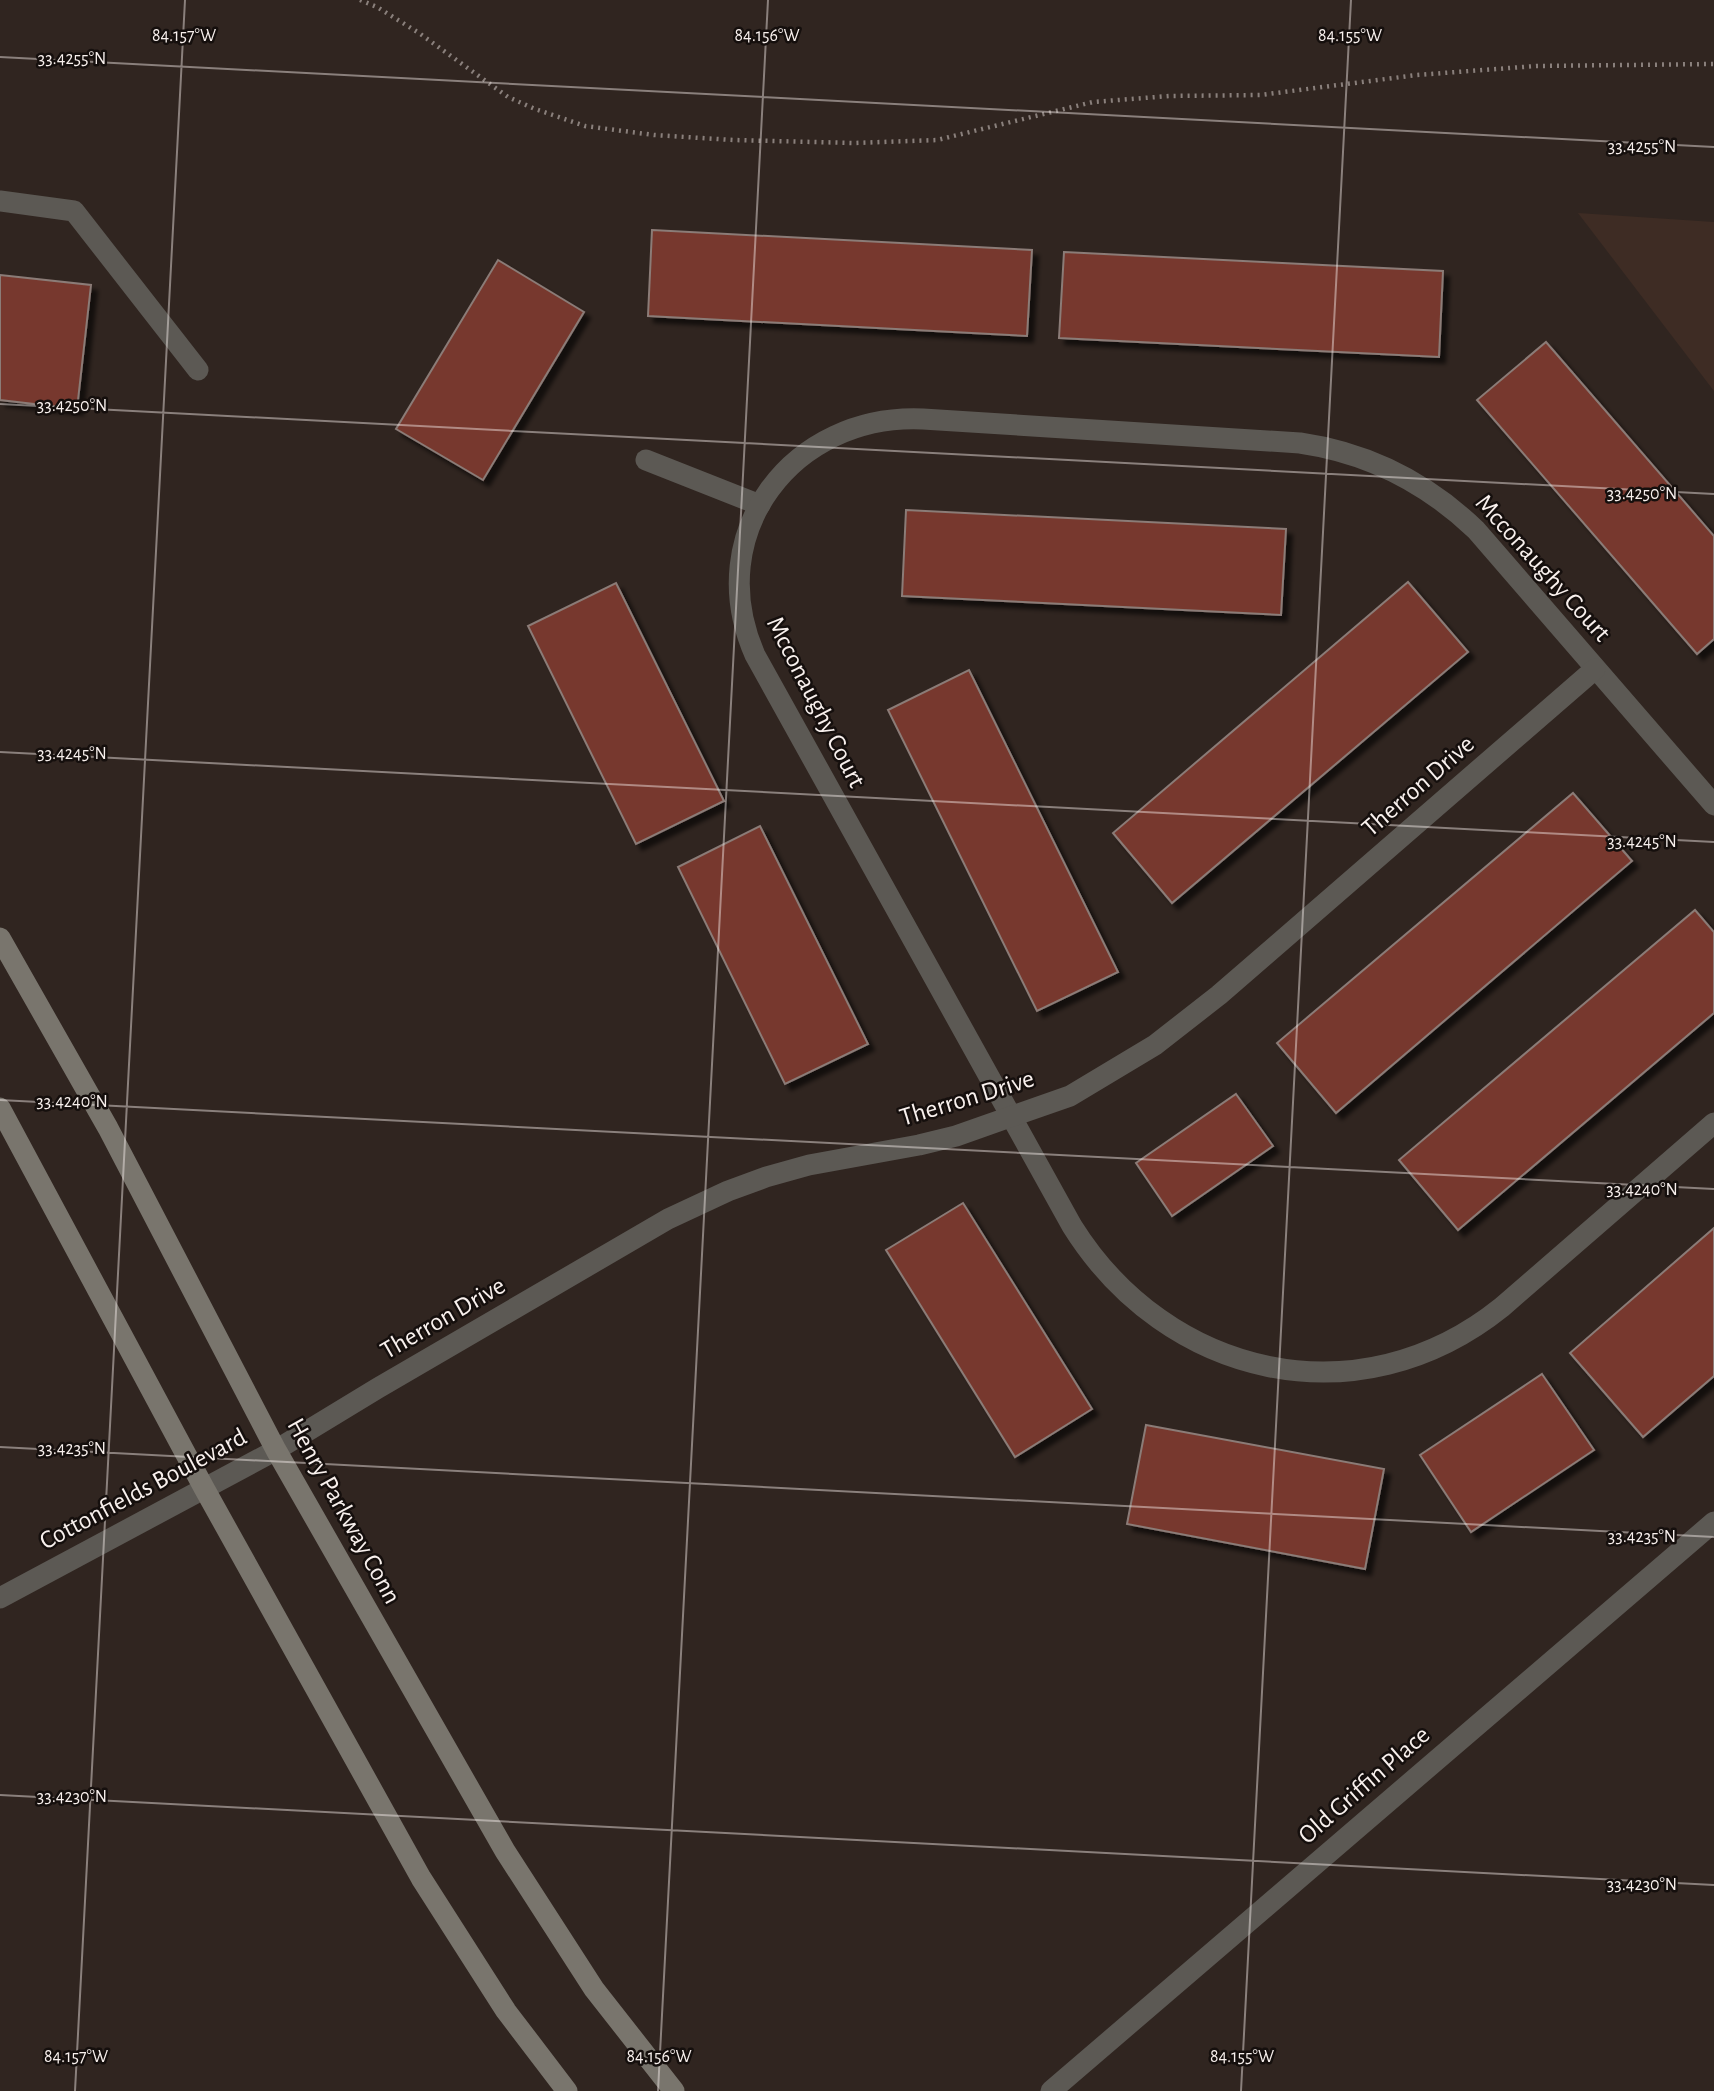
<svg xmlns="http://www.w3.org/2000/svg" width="1714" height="2091" viewBox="0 0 1714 2091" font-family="'Alegreya Sans',sans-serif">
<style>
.built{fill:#3e2c24}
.building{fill:#77392d;stroke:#8b7b77;stroke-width:2;filter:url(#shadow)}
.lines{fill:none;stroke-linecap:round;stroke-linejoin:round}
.path{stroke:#8a807c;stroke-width:4.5;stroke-dasharray:2 5;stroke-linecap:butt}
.lane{stroke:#5c5954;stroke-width:21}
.street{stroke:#5c5954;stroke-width:21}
.secondary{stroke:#79756d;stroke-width:21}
.ticks{fill:none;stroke:#f8f0ed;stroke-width:2;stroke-opacity:0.45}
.labels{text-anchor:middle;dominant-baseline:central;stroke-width:5;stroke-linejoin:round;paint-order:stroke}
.street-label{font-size:26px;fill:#f8f0ed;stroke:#150f0d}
.ticks-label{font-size:18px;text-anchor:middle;fill:#f8f0ed;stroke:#150f0d;stroke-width:5;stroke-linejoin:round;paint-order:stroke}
</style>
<defs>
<filter id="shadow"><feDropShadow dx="6" dy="6" stdDeviation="2" flood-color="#0009"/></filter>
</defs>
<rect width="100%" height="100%" fill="#302520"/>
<polygon class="built" points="1578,213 1714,222 1714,391"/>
<g class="building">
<polygon points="652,230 1032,250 1027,336 648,316"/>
<polygon points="1064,252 1443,271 1439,357 1059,338"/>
<polygon points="498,260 584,312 483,480 396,429"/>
<polygon points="0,275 91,285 77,409 0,400"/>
<polygon points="1546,342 1714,536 1714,639 1697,654 1477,400"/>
<polygon points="906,510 1286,529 1281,615 902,596"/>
<polygon points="1408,582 1468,652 1172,903 1113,833"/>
<polygon points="616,583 724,801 636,844 528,626"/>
<polygon points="969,670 1118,972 1037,1011 888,710"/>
<polygon points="1573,793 1632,861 1336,1113 1277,1043"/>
<polygon points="760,826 868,1044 785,1084 678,867"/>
<polygon points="1695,910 1714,932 1714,1013 1458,1230 1399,1160"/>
<polygon points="1236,1094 1273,1146 1172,1216 1136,1163"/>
<polygon points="963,1203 1092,1409 1015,1457 886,1250"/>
<polygon points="1714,1228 1714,1376 1643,1437 1570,1353"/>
<polygon points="1542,1374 1594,1450 1471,1532 1420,1455"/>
<polygon points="1146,1425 1384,1469 1365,1569 1127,1524"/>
</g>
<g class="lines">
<polyline class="path" points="360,0 377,7 419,33 508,97 535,109 585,126 654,135 733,140 854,143 937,140 1093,102 1169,96 1260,95 1417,75 1536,66 1714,64"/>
<polyline class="lane" points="0,201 74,211 198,370"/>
<g class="street">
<polyline points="646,460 760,505"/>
<path d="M1714 805 1476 530C1426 482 1369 453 1300 443L923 419C793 413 701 533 755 655L1072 1226C1167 1378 1359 1422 1502 1307L1714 1123"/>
<polyline points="0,1598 276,1450 378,1388 668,1219 728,1191 766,1177 809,1165 919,1145 956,1136 1070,1096 1155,1045 1219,995 1595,669"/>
<polyline points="1051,2091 1714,1522"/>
</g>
<g class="secondary">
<polyline points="0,938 108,1128 276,1450 505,1851 594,1989 674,2091"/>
<polyline points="0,1108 204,1488 421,1878 506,2011 567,2091"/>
</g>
</g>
<path class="ticks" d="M0 57 1714 147M0 404 1714 494M0 752 1714 842M0 1100 1714 1189M0 1447 1714 1537M0 1795 1714 1885M75 2091 185 0M658 2091 768 0M1241 2091 1351 0"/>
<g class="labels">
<g class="street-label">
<text transform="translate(1543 568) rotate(48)">Mcconaughy Court</text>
<text transform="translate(816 702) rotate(63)">Mcconaughy Court</text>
<text transform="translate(1418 786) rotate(-41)">Therron Drive</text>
<text transform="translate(967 1098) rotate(-17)">Therron Drive</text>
<text transform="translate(443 1318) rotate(-30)">Therron Drive</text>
<text transform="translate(143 1489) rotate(-28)">Cottonfields Boulevard</text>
<text transform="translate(344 1511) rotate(61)">Henry Parkway Conn</text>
<text transform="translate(1364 1785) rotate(-41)">Old Griffin Place</text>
</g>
</g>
<g class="ticks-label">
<text x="184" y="41">84.157°W</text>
<text x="767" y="41">84.156°W</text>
<text x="1350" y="41">84.155°W</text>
<text x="72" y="64">33.4255°N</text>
<text x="1642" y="152">33.4255°N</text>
<text x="72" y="411">33.4250°N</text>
<text x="1642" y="499">33.4250°N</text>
<text x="72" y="759">33.4245°N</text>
<text x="1642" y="847">33.4245°N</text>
<text x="72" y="1107">33.4240°N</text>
<text x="1642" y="1195">33.4240°N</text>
<text x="72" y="1454">33.4235°N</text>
<text x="1642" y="1542">33.4235°N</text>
<text x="72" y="1802">33.4230°N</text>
<text x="1642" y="1890">33.4230°N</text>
<text x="76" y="2062">84.157°W</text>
<text x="659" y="2062">84.156°W</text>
<text x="1242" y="2062">84.155°W</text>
</g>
</svg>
